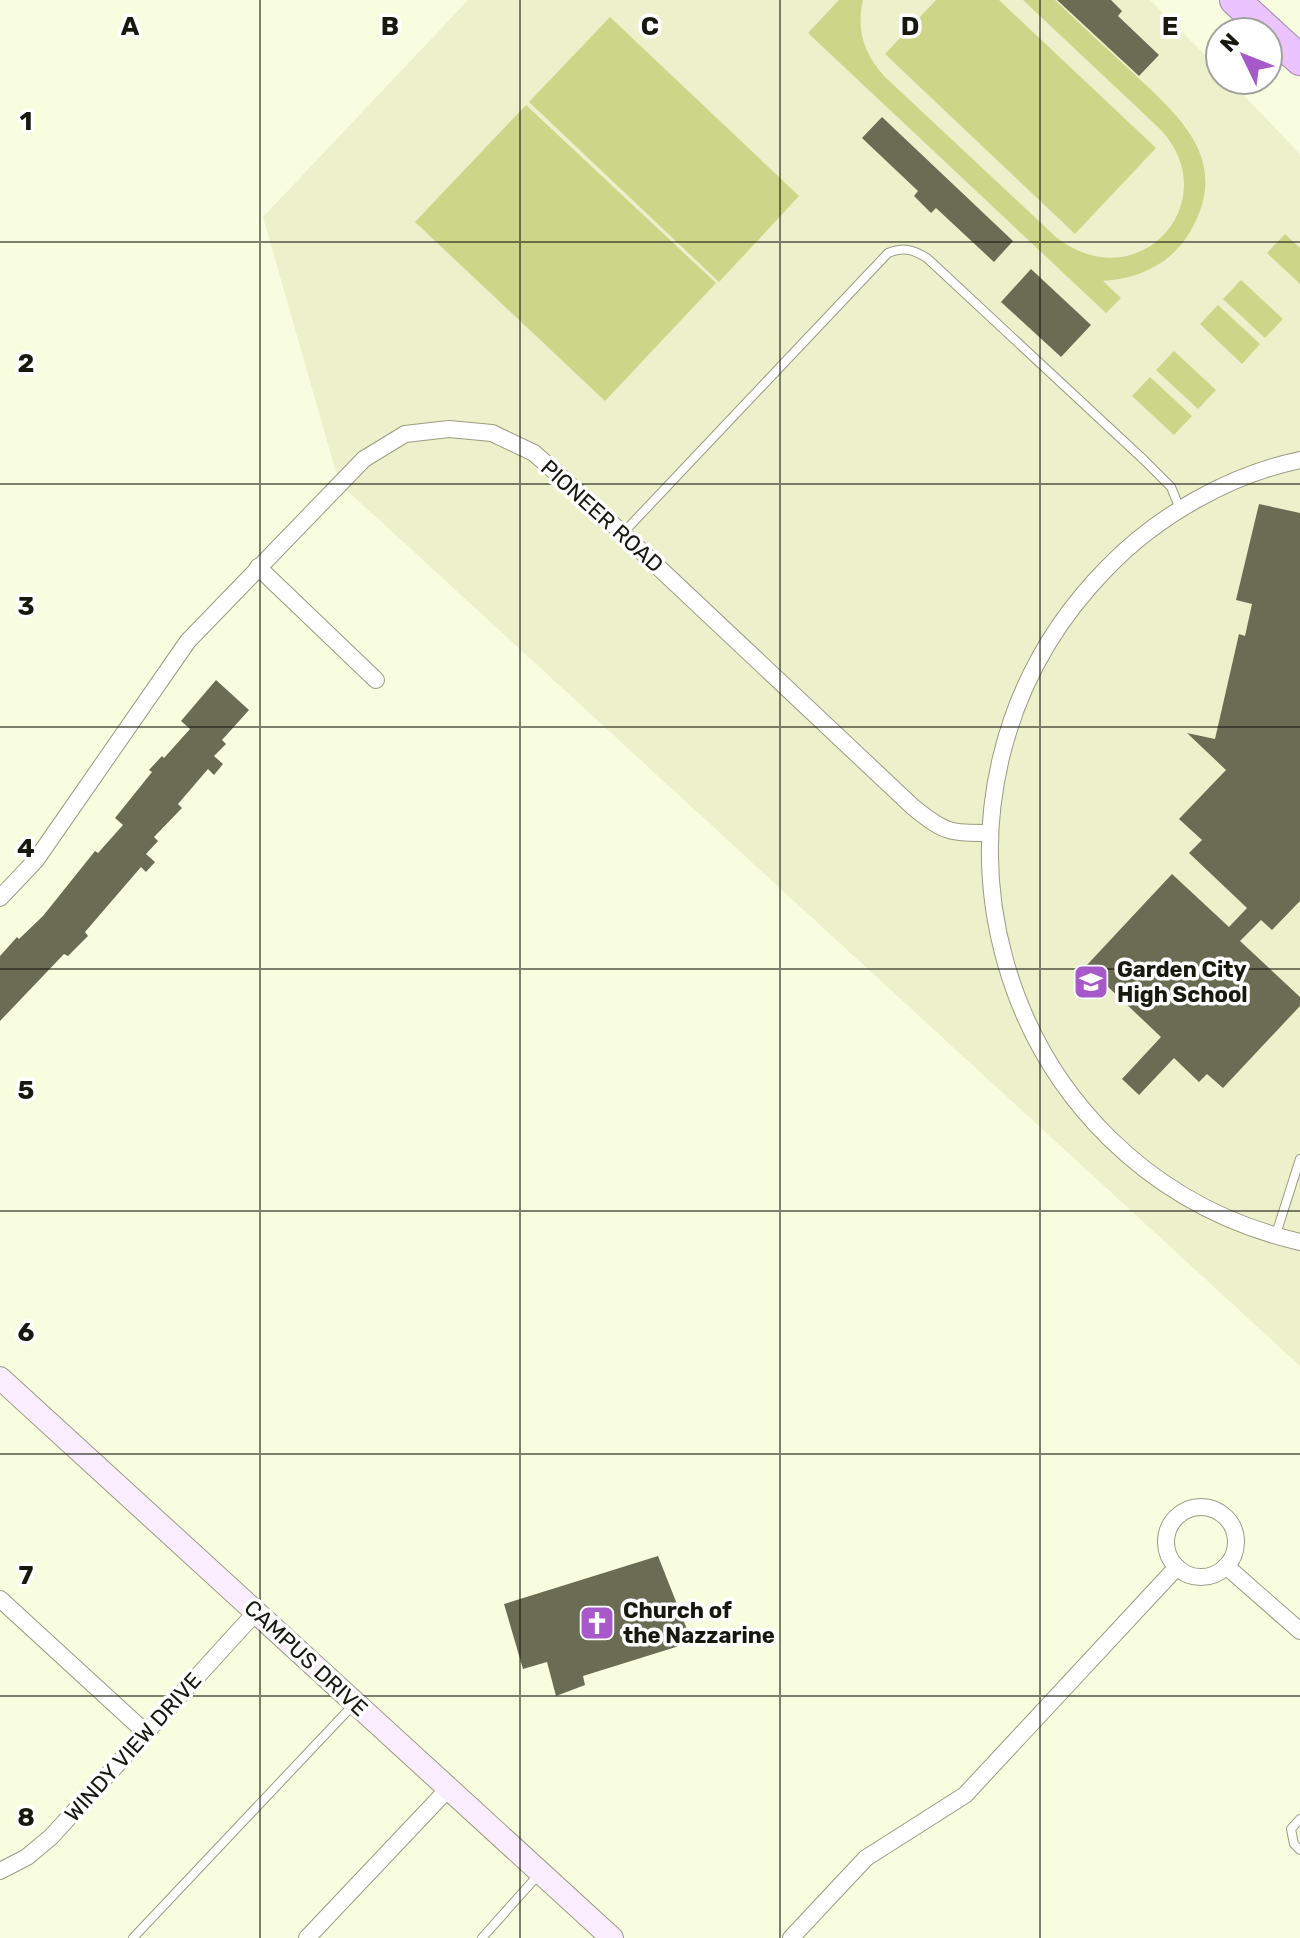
<svg xmlns="http://www.w3.org/2000/svg" width="1300" height="1938" viewBox="0 0 1300 1938" font-family="Rubik,sans-serif">
<style>
.built{fill:#ecf1cc}
.green{fill:#cdd588}
.building{fill:#6a6d54}
.lines{fill:none;stroke-linecap:round;stroke-linejoin:round}
.lane-casing{stroke:#999c82;stroke-width:10}
.street-casing{stroke:#999c82;stroke-width:18}
.secondary-casing{stroke:#999c82;stroke-width:24}
.highway-casing{stroke:#a188ab;stroke-width:32}
.lane{stroke:#fff;stroke-width:8}
.street{stroke:#fff;stroke-width:16}
.secondary{stroke:#f9edff;stroke-width:22}
.highway{stroke:#ebc4ff;stroke-width:30}
.grid{fill:none;stroke:#17180e;stroke-width:2;stroke-opacity:0.55}
.labels{text-anchor:middle;dominant-baseline:central;stroke-width:7;stroke-linejoin:round;paint-order:stroke}
.street-label{font-size:22px;fill:#17180e;stroke:#fff}
.poi-label{font-size:22px;font-weight:bold;fill:#17180e;stroke:#fff;text-anchor:start}
.grid-label{font-size:26px;text-anchor:middle;font-weight:bold;fill:#17180e;stroke:#fff;stroke-width:7;stroke-linejoin:round;paint-order:stroke}
</style>
<rect width="100%" height="100%" fill="#f9fde0"/>
<polygon class="built" points="468,0 1150,0 1220,70 1220,80 1229,80 1300,154 1300,1366 339,483 263,217"/>
<g class="green">
<path d="M839 0H863C856 30 864 53 884 76L1057 238C1141 301 1227 199 1160 129L1023 0H1055C1080 24 1106 48 1131 71 1180 117 1232 160 1190 232 1172 263 1139 279 1103 281L1121 298 1106 313 808 33Z"/>
<polygon points="936,0 999,0 1156,148 1075,234 885,54"/>
<polygon points="610,17 799,196 719,282 529,102"/>
<polygon points="526,105 716,283 605,401 415,222"/>
<polygon points="1285,234 1300,248 1300,284 1267,253"/>
<polygon points="1241,280 1283,319 1265,338 1223,299"/>
<polygon points="1218,305 1260,344 1242,364 1200,324"/>
<polygon points="1174,351 1216,390 1198,409 1156,370"/>
<polygon points="1150,377 1192,416 1174,435 1132,396"/>
</g>
<g class="building">
<polygon points="1057,0 1111,0 1122,11 1118,16 1159,55 1139,76"/>
<polygon points="882,117 1013,241 994,262 936,208 931,213 914,196 918,191 862,138"/>
<polygon points="1031,269 1091,325 1061,357 1001,302"/>
<polygon points="1259,504 1300,513 1300,901 1272,930 1261,920 1240,941 1300,997 1300,1006 1223,1088 1207,1074 1199,1082 1174,1058 1139,1095 1122,1079 1161,1037 1086,966 1172,874 1229,927 1247,908 1189,853 1202,840 1179,819 1226,770 1187,733 1215,739 1239,634 1245,636 1252,604 1236,600"/>
<polygon points="216,680 249,710 222,740 226,744 214,756 223,764 214,775 208,769 178,804 182,808 154,837 158,841 146,854 155,862 146,872 141,867 85,932 88,936 68,956 64,954 0,1021 0,956 17,937 19,939 43,916 95,851 98,853 123,825 115,818 152,772 149,770 162,756 164,758 190,729 181,721"/>
<polygon points="658,1556 692,1642 583,1676 585,1685 556,1696 547,1662 523,1669 504,1604"/>
</g>
<g class="lines">
<defs>
<g id="lane">
<path d="M623 533 888 253C904 247 912 249 927 258L1144 460 1171 487 1180 509"/>
<polyline points="1276,1234 1300,1159"/>
<polyline points="1300,1819 1291,1829 1294,1844 1300,1850"/>
<polyline points="133,1938 355,1703"/>
<polyline points="482,1938 540,1873"/>
</g>
<g id="street">
<path d="M1300 460C1229 475 1157 516 1107 568 887 792 992 1170 1300 1242"/>
<polyline points="258,567 376,680"/>
<path d="M0 898 36 860 188 641 364 459 405 434 449 429 492 433 534 453 588 501 913 807C945 833 949 833 990 833"/>
<circle cx="1201" cy="1542" r="35"/>
<polyline points="1226,1566 1300,1631"/>
<polyline points="0,1599 145,1732"/>
<polyline points="0,1871 27,1857 51,1837 256,1612"/>
<polyline points="307,1938 448,1789"/>
<polyline points="791,1938 866,1858 965,1795 1177,1567"/>
</g>
<polyline id="secondary" points="0,1378 612,1938"/>
<polyline id="highway" points="1235,0 1300,60"/>
</defs>
<use href="#lane" class="lane-casing"/>
<use href="#street" class="street-casing"/>
<use href="#secondary" class="secondary-casing"/>
<use href="#highway" class="highway-casing"/>
<use href="#lane" class="lane"/>
<use href="#street" class="street"/>
<use href="#secondary" class="secondary"/>
<use href="#highway" class="highway"/>
</g>
<path class="grid" d="M260 0V1938M520 0V1938M780 0V1938M1040 0V1938M0 242H1300M0 484H1300M0 727H1300M0 969H1300M0 1211H1300M0 1454H1300M0 1696H1300"/>
<defs>
<symbol id="school-square" viewBox="-11 -11 22 22"><rect x="-9" y="-9" width="18" height="18" rx="4" fill="#a758c9" stroke="#fff"/><path d="M0-5L7-2L0 1L-7-2ZM-4 1L0 2.5L4 1V4Q0 6-4 4Z" fill="#fff"/></symbol>
<symbol id="church-square" viewBox="-11 -11 22 22"><rect x="-9" y="-9" width="18" height="18" rx="4" fill="#a758c9" stroke="#fff"/><path d="M-1.2-6h2.4v3.5h3.3v2.4h-3.3V6h-2.4V-.1h-3.3v-2.4h3.3Z" fill="#fff"/></symbol>
</defs>
<g fill-rule="evenodd">
<use href="#school-square" x="1071" y="962" width="40" height="40"/>
<use href="#church-square" x="577" y="1603" width="40" height="40"/>
</g>
<g class="labels">
<g class="street-label">
<text transform="translate(602 516) rotate(42)">PIONEER ROAD</text>
<text transform="translate(306 1658) rotate(43)">CAMPUS DRIVE</text>
<text transform="translate(133 1747) rotate(-48)">WINDY VIEW DRIVE</text>
</g>
<g class="poi-label">
<text x="1117" y="969">Garden City<tspan x="1117" dy="25">High School</tspan></text>
<text x="623" y="1610">Church of<tspan x="623" dy="25">the Nazzarine</tspan></text>
</g>
</g>
<g class="grid-label">
<text x="130" y="35">A</text>
<text x="390" y="35">B</text>
<text x="650" y="35">C</text>
<text x="910" y="35">D</text>
<text x="1170" y="35">E</text>
<text x="26" y="130">1</text>
<text x="26" y="372">2</text>
<text x="26" y="615">3</text>
<text x="26" y="857">4</text>
<text x="26" y="1099">5</text>
<text x="26" y="1341">6</text>
<text x="26" y="1584">7</text>
<text x="26" y="1826">8</text>
</g>
<g transform="translate(1244 56) rotate(313)"><circle r="38" fill="#ffffff" stroke="#a2a39f" stroke-width="2"/>
<path d="M0-6L14 30L0 20L-14 30Z" fill="#a758c9"/>
<text y="-12" font-size="22" font-weight="bold" text-anchor="middle" fill="#17180e">N</text>
</g>
</svg>
